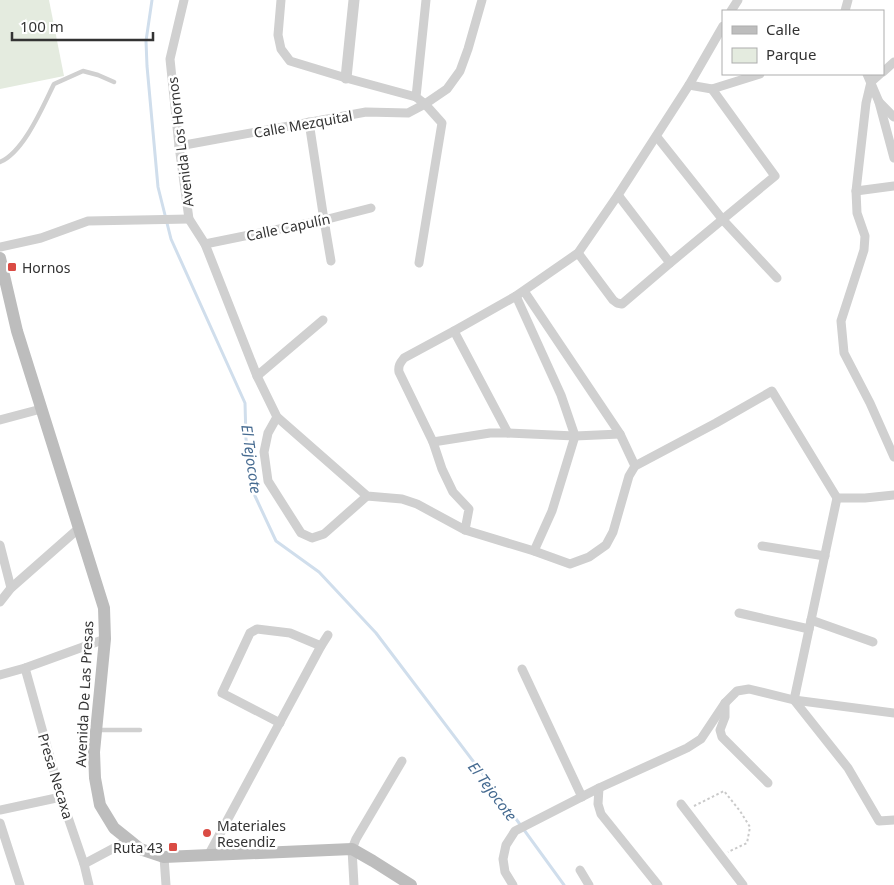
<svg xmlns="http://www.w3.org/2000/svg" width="894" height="885" viewBox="0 0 894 885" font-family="'Noto Sans',sans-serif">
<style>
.green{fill:#e4ebdf}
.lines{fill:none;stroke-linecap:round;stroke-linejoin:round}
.stream{stroke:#d0deec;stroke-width:3}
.path{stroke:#cacaca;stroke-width:2;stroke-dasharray:2.5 2.5;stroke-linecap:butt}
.service{stroke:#d0d0d0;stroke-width:4.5}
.minor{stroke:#d0d0d0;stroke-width:9}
.tertiary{stroke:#d0d0d0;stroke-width:11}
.secondary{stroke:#bdbdbd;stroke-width:12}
.poi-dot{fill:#da4b44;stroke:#fff;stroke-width:2}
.labels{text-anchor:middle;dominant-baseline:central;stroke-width:5;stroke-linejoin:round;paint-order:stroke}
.street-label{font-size:14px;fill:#333;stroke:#fff}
.poi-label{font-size:14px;fill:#333;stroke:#fff;text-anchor:start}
.water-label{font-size:15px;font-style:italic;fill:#456a90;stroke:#fff}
</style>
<rect width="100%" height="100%" fill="#fff"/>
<polygon class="green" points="0,0 49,0 64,76 0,89"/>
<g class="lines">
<polyline class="stream" points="152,0 146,41 147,66 158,187 171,239 245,403 246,439 255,496 276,541 319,572 376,633 495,790 564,885"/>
<polyline class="path" points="694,806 724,791 740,811 750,827 747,843 728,852"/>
<g class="service">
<path d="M0 162C24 152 43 106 54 84L83 71 98 75 114 82"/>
<polyline points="98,730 140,730"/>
</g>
<g class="minor">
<polyline points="184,0 170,59 179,146 189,219 205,244 257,376 277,417 367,496 402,499 417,504 465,530 534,551 570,564 589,557 606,545 613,532 629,476 635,466 716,423 772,391 837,498 794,700"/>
<polyline points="281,0 278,35 281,49 290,61 346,78 416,97"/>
<polyline points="731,11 738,0"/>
<polyline points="845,11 848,0"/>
<polyline points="883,72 894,62"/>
<polyline points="867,74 879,102 894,158"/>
<polyline points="880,74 871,82 866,103 856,191 857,213 865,236 864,250 841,321 844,353 870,403 894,457"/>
<polyline points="689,85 712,89 760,74"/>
<polyline points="879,102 894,117"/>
<polyline points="309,122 324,220 331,261"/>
<polyline points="657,137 723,220 777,278"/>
<polyline points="179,146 366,112 408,113 425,104 447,89 460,71 468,49 482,0"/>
<polyline points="856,191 894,186"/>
<polyline points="618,195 670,263"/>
<polyline points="205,244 324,220 371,208"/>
<polyline points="0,247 41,238 88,221 189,219"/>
<polyline points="578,253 613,300 617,303 622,304 670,263 775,176 712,89"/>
<polyline points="419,263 442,123 425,104 416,97 426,0"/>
<polyline points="524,291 620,434 635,466"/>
<polyline points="516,296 561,395 575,436 552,511 534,551"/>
<polyline points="454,331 508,433"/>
<polyline points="257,376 323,320"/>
<polyline points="277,417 268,433 264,452 268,481 301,533 312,538 324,534 367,496"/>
<polyline points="0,420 41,409"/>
<polyline points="433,442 490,433 508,433 575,436 620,434"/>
<polyline points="837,498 865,498 894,495"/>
<path d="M465 530 469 509 453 492 442 469 433 442 399 372C398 366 400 363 404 358L454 331 516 296 578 253 618 195 689 85 723 26"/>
<polyline points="0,545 11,588"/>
<polyline points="762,546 825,556"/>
<polyline points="0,602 11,588 78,529"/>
<polyline points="739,613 809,629"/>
<polyline points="811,620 873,642"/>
<polyline points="25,668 61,797 84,864 89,885"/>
<polyline points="522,669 582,797"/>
<polyline points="0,675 25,668 105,639"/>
<polyline points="794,700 848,768 879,821 894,820"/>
<polyline points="725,703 725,717 720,730 722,737 768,783"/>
<polyline points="280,723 222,693 250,633 257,629 290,633 321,646"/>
<polyline points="599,788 598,804 601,814 658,885"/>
<polyline points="681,804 743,885"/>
<polyline points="0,810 61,797"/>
<polyline points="0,823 20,885"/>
<polyline points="208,856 321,646 328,635"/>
<polyline points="164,857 166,885"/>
<polyline points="84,864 129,840"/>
<polyline points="580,870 589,885"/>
<polyline points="354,885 352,849 356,839 402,761"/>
<polyline points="513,885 505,872 503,859 506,845 515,831 599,788 687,748 701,739 725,703 737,691 749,689 794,700 894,713"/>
</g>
<polyline class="tertiary" points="346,78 354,0"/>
<polyline class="secondary" points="0,258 17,331 104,608 105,639 94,752 95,778 100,805 114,828 129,840 140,849 164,857 352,849 373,861 411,885"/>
</g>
<g class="poi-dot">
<rect x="7" y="262" width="10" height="10" rx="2.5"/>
<circle cx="207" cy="833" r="5"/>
<rect x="168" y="842" width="10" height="10" rx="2.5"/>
</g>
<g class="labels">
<g class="street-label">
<text transform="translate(303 124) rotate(-10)">Calle Mezquital</text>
<text transform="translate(180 142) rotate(-97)">Avenida Los Hornos</text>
<text transform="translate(288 227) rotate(-12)">Calle Capulín</text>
<text transform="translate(84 694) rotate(-87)">Avenida De Las Presas</text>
<text transform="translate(56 776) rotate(73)">Presa Necaxa</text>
</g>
<g class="poi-label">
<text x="22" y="267">Hornos</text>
<text x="217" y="825">Materiales<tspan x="217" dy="16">Resendiz</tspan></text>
<text x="163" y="847" text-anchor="end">Ruta 43</text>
</g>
<g class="water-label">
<text transform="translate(252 459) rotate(82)">El Tejocote</text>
<text transform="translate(493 791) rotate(53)">El Tejocote</text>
</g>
</g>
<rect x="722" y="10" width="162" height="65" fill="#ffffff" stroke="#adadad"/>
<rect x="732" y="26" width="25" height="8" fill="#bdbdbd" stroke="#adadad"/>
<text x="766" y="35" font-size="15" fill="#333333">Calle</text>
<rect x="732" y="48" width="25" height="15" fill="#e4ebdf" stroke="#adadad"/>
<text x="766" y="60" font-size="15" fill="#333333">Parque</text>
<path d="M12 32v8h141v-8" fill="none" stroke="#333333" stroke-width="2.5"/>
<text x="20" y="32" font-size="15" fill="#333333" stroke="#ffffff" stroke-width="4" paint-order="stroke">100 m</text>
</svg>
